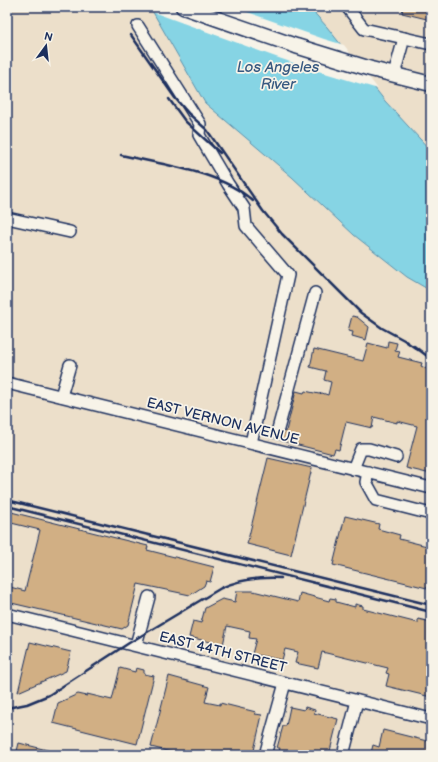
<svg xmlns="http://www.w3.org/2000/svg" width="438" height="762" viewBox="0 0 438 762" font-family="'Balsamiq Sans',sans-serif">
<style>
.built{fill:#ecdfca}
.water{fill:#86d4e4;stroke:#5b92ae}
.pier{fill:#f7f3e8}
.building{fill:#d1af84;stroke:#1b2f5e}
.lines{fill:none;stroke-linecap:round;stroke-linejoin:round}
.minor-tunnel{stroke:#cbcccc;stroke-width:11;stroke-dasharray:11 5.5;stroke-linecap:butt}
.minor-casing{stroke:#1b2f5e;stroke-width:14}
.major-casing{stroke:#1b2f5e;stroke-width:17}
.minor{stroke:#f7f3e8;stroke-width:11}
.major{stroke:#f7f3e8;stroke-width:14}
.rail{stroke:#1b2f5e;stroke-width:2.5}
.labels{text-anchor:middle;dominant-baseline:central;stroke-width:3.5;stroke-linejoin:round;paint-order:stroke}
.street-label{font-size:14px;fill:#1b2f5e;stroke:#f7f3e8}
.water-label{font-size:15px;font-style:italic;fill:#365880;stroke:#f7f3e8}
</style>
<rect width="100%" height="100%" fill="#f7f3e8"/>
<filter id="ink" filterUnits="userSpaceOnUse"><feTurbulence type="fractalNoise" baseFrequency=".025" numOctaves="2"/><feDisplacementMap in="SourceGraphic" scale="8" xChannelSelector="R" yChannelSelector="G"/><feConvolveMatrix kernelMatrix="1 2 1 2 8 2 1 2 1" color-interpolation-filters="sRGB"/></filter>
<g filter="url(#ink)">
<rect class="built" x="7" y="7" width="424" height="748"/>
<polygon class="water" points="150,7 309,7 327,27 385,101 431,151 431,291 407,277 354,235 292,177 205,103"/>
<polygon class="pier" points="148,7 233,7 324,39 344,45 378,89 308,68 273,56 150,11"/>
<g class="building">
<polygon points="403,7 431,7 431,20 402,13"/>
<polygon points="352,316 357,317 369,327 366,340 352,336 353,332 348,331"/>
<polygon points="388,341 397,343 395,350 400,351 398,357 422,363 421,366 431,371 431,474 406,468 417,426 397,421 397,423 374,417 372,428 346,422 339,450 335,449 333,454 271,438 272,433 276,436 279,436 283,434 285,431 286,431 296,391 304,393 305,391 319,394 322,393 328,395 331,382 324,380 326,371 310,367 314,349 363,361 368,343 387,348"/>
<polygon points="268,458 312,468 291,555 247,544"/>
<polygon points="7,511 148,546 147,550 214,567 210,582 206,581 204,586 190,595 138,584 128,625 122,629 7,602 10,587 25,591 40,530 7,522"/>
<polygon points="345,516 379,524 378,529 400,535 399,539 431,547 431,589 333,565"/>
<polygon points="237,591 253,591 298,602 300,593 329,601 330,598 336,599 336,602 355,607 355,604 363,606 363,609 418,623 418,619 431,622 431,697 386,686 389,674 386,673 388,668 322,652 318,668 295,663 298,652 285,649 282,660 252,654 256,639 249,638 250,631 227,626 223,645 189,637 193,621 201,623 205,608 222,599 235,602"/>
<polygon points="30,642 71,652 66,671 18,692"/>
<polygon points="120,668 135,672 136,668 144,670 144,674 154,676 137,744 53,723 58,703 78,694 87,696 87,694 112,700"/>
<polygon points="169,676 209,687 205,702 220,705 220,703 256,712 255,714 262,715 253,755 183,755 151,747"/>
<polygon points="290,707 304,710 305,707 315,710 314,713 338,719 329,755 278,755 280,748 277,748 283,726 286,726"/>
<polygon points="383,730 431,742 431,755 375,755 375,754 371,753 373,745 379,747"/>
<polygon points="19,743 59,753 59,755 16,755"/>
</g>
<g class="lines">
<polyline class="minor-tunnel" points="275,440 278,429"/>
<defs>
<g id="minor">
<polyline points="347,7 364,29 404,38"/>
<polyline points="138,26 200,124 199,135 228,184 244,208 246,226 288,275 251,443"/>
<polyline points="394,75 404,38 431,44"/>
<polyline points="7,218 70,232"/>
<polyline points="7,383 431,488"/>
<polyline points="61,396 70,365"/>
<polyline points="278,429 315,293"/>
<polyline points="353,469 361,449 369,449 396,457"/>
<polyline points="368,472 366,482 376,500 431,514"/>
<polyline points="7,614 431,719"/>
<polyline points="136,645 149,597"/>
<polyline points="265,755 285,683"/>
<polyline points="343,755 357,701"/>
</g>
<polyline id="major" points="183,7 296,46 371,69 431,84"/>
</defs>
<use href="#minor" class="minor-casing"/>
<use href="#major" class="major-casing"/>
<use href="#minor" class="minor"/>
<use href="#major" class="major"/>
<g class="rail">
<polyline points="131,35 175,98 189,114 207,130 263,211 282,234 361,313 382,328 404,340 418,350"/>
<polyline points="169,99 185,121 220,153"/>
<path d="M121 155C164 165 220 171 253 201"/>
<polyline points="414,346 431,359"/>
<polyline points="7,500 431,605"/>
<polyline points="7,506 431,612"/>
<path d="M7 708 27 704 49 695 129 643 221 588C240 579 260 577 281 578"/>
</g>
</g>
</g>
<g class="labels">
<g class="street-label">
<text transform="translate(223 421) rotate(14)">EAST VERNON AVENUE</text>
<text transform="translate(223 652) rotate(14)">EAST 44TH STREET</text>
</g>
<g class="water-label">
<text x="278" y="67">Los Angeles<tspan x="278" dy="17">River</tspan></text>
</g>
</g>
<rect width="438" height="762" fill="none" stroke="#f7f3e8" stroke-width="24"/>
<rect x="12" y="12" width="414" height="738" fill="none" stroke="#1b2f5e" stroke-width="1.5" filter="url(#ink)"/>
<g transform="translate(46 46) rotate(15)" stroke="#f7f3e8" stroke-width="3" paint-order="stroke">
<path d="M0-3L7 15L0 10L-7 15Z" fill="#1b2f5e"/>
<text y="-6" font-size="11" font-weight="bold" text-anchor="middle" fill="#1b2f5e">N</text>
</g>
</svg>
